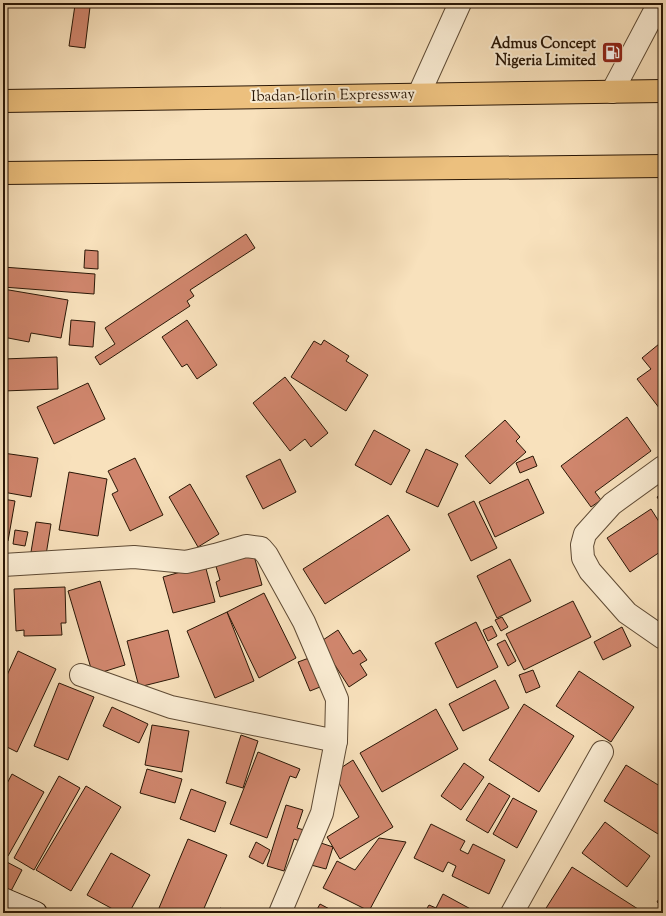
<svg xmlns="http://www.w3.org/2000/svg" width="666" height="916" viewBox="0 0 666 916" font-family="'Sorts Mill Goudy',serif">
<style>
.building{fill:#d0866d;stroke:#2a1706}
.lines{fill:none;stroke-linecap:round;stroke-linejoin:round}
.street-casing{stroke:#5e4a34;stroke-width:24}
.secondary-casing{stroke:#2a1706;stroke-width:24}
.highway-casing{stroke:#2a1706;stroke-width:24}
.street{stroke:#faecd3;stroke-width:22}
.secondary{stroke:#faecd3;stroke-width:22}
.highway{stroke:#ecc07e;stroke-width:22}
.labels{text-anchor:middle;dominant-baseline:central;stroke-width:4;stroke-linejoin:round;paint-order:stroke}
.poi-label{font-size:15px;font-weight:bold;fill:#2a1706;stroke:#faecd3;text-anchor:end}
.street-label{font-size:15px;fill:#2a1706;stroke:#faecd3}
</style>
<rect width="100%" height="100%" fill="#f8e1bc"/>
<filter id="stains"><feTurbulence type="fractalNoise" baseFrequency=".005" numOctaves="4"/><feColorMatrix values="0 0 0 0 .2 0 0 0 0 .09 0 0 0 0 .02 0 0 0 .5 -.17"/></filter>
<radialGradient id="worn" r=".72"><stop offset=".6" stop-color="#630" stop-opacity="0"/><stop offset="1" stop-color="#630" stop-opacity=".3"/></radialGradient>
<g class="building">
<polygon points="161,3 173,3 172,6"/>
<polygon points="75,5 90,7 85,48 69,46"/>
<polygon points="246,234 255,248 190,290 194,296 187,301 190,306 100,365 95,357 115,344 105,328"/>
<polygon points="85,250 98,251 98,269 84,268"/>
<polygon points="3,267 95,274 94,294 3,287"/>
<polygon points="3,289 68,300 61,338 31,333 29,342 3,337"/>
<polygon points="71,320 95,322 93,347 69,345"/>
<polygon points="187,320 217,365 197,379 187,364 182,367 162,337"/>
<polygon points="324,340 349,356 346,361 368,375 346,411 291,377 314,341 321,345"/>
<polygon points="659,344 663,350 663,413 637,379 651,369 642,358"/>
<polygon points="57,357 58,389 3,391 3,359"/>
<polygon points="285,377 328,433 311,447 305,439 290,451 253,403"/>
<polygon points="88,383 105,419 54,444 37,407"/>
<polygon points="627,417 651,451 595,492 601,500 591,507 561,466"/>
<polygon points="505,420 520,437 516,441 526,452 490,484 465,456"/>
<polygon points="374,430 410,450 391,485 355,465"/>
<polygon points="426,449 458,464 438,507 406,492"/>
<polygon points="3,453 38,458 31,497 3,492"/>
<polygon points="533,456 537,466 520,473 516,463"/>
<polygon points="135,458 163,515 130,531 112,494 118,491 108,471"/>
<polygon points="280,459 296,492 263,509 246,476"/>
<polygon points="69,472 107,479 98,536 59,530"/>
<polygon points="528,479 544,513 495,537 479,502"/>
<polygon points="190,484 219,534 198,547 169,497"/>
<polygon points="663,493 663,506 657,497"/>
<polygon points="3,499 15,501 8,541 3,540"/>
<polygon points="474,501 497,548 471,561 448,514"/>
<polygon points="651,509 663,528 663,550 630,572 607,538"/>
<polygon points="388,515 410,550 325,604 303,569"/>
<polygon points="36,522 51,524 46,555 31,552"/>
<polygon points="15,530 28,532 25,546 13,544"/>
<polygon points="253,552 262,585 220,597 216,582 220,580 215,563"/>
<polygon points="510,559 531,601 497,618 477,576"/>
<polygon points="205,565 215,602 173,613 163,577"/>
<polygon points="100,581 125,665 93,675 68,591"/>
<polygon points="65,587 66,623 61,623 62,635 24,636 24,630 16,631 14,589"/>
<polygon points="264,593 296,658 259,678 227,612"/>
<polygon points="573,601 591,637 524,670 506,634"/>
<polygon points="227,612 254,681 215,698 187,631"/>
<polygon points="502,617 508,627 501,631 495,620"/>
<polygon points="476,622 498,667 457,688 435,643"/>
<polygon points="492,626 497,636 488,641 483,630"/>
<polygon points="622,627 631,646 603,660 594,642"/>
<polygon points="168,630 179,677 139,687 127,641"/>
<polygon points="338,630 353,654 360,650 367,660 360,664 367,675 349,687 320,642"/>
<polygon points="505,640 516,661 508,666 497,644"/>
<polygon points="18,651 56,669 17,752 3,745 3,684"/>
<polygon points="309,658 320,687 310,691 298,662"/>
<polygon points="533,670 540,687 526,693 519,675"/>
<polygon points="579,671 634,707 611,742 556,706"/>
<polygon points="495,680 509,708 463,731 449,704"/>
<polygon points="59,683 94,697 68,760 34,746"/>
<polygon points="524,704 574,736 539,792 489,760"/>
<polygon points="112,707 148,724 139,743 103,726"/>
<polygon points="436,709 458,749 382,792 360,753"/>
<polygon points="152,725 189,731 182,772 145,765"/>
<polygon points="241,735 258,741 243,788 226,783"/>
<polygon points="258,752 300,769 296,778 290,776 267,838 230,824"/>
<polygon points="353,760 393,827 340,859 327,837 359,817 333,773"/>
<polygon points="464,763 484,777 461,810 441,796"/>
<polygon points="626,765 663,788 663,837 604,801"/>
<polygon points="147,769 182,779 175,803 140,793"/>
<polygon points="12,774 44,792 8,856 3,853 3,791"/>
<polygon points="59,776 80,788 34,870 14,858"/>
<polygon points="489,783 510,796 488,833 466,820"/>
<polygon points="86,786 121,807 71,891 36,870"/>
<polygon points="191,789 226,802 215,832 180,819"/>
<polygon points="513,798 537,811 517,848 493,834"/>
<polygon points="286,805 303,810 297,828 304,830 300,841 294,839 284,871 267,866"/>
<polygon points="605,822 650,856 627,887 582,853"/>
<polygon points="431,824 465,841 460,850 468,854 473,844 505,860 489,894 452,876 456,866 448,862 443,872 414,858"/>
<polygon points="379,838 406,842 369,911 323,888 337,861 355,870"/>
<polygon points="188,839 227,855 202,913 172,913 159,908"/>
<polygon points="256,842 270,850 263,864 249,857"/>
<polygon points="318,842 333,847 326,869 311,865"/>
<polygon points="111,853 150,875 129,913 120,913 87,895"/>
<polygon points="3,860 22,870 11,891 3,887"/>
<polygon points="572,867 638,909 635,913 543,913"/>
<polygon points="663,892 663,906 657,902"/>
<polygon points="443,894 478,913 424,913 429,905 436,908"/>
<polygon points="320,904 337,913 315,913"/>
<polygon points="220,908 231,913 217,913"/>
<polygon points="107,909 115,913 105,913"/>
</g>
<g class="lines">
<defs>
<g id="street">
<polyline points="612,92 659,3"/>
<polyline points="419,94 460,3"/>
<polyline points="663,467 612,504 585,534 582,545 583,558 590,571 627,613 663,638"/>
<polyline points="3,565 134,557 186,562 215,555 246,546 261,548 267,555 304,622 337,699 336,741 322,813 280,913"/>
<polyline points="81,675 171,707 336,741"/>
<polyline points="512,913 602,752"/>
</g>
<polyline id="secondary" points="3,899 36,913"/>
<g id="highway">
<polyline points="3,101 663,91"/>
<polyline points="3,173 663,166"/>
</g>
</defs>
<use href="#street" class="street-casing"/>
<use href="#secondary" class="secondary-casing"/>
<use href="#highway" class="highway-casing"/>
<use href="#street" class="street"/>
<use href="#secondary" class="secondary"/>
<use href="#highway" class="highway"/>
</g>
<defs>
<symbol id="fuel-square" viewBox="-11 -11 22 22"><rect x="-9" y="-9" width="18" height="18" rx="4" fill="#8f2418" stroke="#faecd3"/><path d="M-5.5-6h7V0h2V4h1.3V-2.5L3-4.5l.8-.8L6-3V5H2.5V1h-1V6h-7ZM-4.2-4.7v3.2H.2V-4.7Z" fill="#fff"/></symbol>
</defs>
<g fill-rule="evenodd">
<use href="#fuel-square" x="600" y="40" width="25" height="25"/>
</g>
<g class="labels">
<g class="poi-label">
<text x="596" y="44">Admus Concept<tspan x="596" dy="17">Nigeria Limited</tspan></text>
</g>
<g class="street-label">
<text transform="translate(333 96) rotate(-1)">Ibadan-Ilorin Expressway</text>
</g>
</g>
<rect width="666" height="916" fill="none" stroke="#f8e1bc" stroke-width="16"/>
<rect x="4" y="4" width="658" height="908" fill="none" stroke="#2a1706" stroke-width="2"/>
<rect x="8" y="8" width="650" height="900" fill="none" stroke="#2a1706"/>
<rect width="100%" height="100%" filter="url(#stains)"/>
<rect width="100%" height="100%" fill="url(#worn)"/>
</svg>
